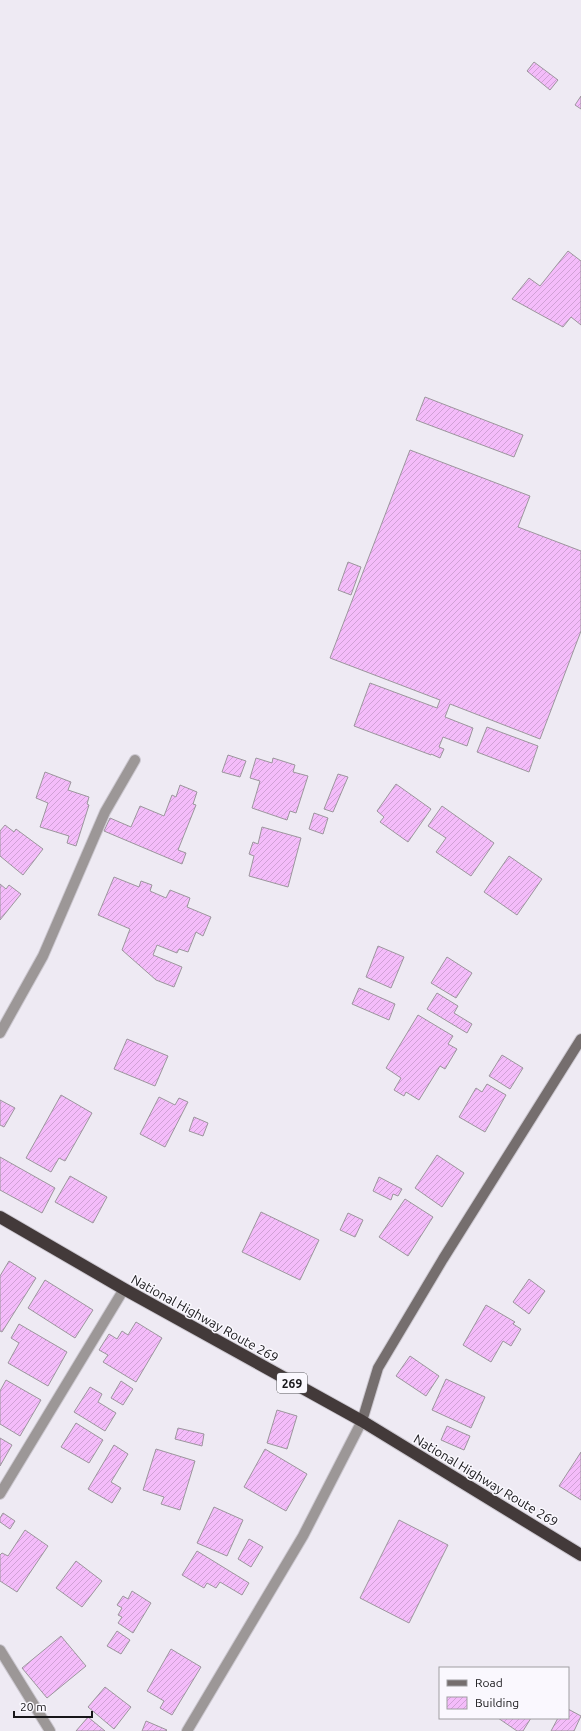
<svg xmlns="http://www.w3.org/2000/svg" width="581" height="1731" viewBox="0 0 581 1731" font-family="Ubuntu,sans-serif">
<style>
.building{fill:url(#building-hatch);stroke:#9c969d}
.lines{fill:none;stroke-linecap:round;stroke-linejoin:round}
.street-casing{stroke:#ccc8d0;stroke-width:12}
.secondary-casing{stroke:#ccc8d0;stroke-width:12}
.highway-casing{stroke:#ccc8d0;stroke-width:14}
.street{stroke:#9c9797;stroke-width:10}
.secondary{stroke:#756e6e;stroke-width:10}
.highway{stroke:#433a3a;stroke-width:12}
.labels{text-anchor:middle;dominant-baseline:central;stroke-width:3;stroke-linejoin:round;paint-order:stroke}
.shield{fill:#faf8fe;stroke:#5b5a5e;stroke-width:1}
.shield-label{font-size:12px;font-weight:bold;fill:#171619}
.street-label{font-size:13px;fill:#171619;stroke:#faf8fe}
</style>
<defs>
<pattern id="building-hatch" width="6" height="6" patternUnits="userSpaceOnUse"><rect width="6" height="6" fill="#f4bcfa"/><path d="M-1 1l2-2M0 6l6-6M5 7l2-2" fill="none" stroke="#d0a1d6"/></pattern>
</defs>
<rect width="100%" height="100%" fill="#eeeaf3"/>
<g class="building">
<polygon points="534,62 558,80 550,90 527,71"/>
<polygon points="581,96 581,109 575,105"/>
<polygon points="568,251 581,261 581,325 571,317 563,327 512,299 529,278 540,286"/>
<polygon points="425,397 523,435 514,457 416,420"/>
<polygon points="410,450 530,496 518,527 581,551 581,631 540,739 450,704 445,717 473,728 467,746 443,737 439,747 444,749 440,758 431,754 431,755 354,726 370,683 437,708 440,700 330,658"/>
<polygon points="348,562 361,567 351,595 338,590"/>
<polygon points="487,727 538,746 529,772 477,752"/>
<polygon points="228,755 246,761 240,777 222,772"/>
<polygon points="256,758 272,763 273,758 295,765 293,772 308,776 296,813 290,811 287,820 252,808 260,781 250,778"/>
<polygon points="45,772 71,782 68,790 89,797 87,804 89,805 76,846 67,843 69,836 40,827 48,803 36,798"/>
<polygon points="338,774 348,777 333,812 324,809"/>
<polygon points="396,784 431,809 408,842 380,822 384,817 377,811"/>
<polygon points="180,785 197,792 193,804 196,805 178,850 186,853 182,864 104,831 110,818 131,827 140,806 164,816 172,795 176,797"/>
<polygon points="442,806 494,843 471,876 436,852 446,838 428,826"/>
<polygon points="314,813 328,818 323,834 309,829"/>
<polygon points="5,825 14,832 16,829 43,849 23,875 0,856 0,831"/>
<polygon points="262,827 301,838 288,887 249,876 254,856 249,854 253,842 258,844"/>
<polygon points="509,856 542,879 517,915 484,892"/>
<polygon points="114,877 139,887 141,881 152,885 150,891 166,898 170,890 190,898 187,907 211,917 203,936 196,932 188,952 179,949 177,953 157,945 153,955 182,967 174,987 156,980 122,950 130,929 98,915"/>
<polygon points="0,884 6,889 9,885 21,894 0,920"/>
<polygon points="378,946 404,957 391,988 366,977"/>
<polygon points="447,957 472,973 456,998 431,983"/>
<polygon points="359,988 395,1004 389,1020 352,1004"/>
<polygon points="437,993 458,1006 454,1013 472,1024 467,1033 427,1009"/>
<polygon points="418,1015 453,1036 448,1044 457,1049 445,1069 440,1066 419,1100 406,1092 404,1096 394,1090 401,1078 386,1068"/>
<polygon points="127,1039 168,1056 155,1086 114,1069"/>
<polygon points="502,1055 523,1068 510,1089 489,1076"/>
<polygon points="487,1084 506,1095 485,1132 459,1117 476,1088 482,1092"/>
<polygon points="61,1095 92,1113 65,1161 59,1158 51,1172 26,1158"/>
<polygon points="159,1097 175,1105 179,1098 188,1102 165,1147 140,1134"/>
<polygon points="0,1100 15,1108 4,1127 0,1125"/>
<polygon points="194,1117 208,1123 203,1136 189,1131"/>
<polygon points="437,1155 464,1173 442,1207 415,1188"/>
<polygon points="0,1157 55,1188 42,1213 0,1190"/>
<polygon points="70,1176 107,1197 93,1223 55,1202"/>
<polygon points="379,1177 402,1189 398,1196 393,1194 391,1200 373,1191"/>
<polygon points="405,1199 433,1217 408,1256 379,1237"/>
<polygon points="261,1212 319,1240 300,1280 242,1252"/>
<polygon points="348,1213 363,1220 355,1237 340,1230"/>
<polygon points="9,1261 36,1278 2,1332 0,1331 0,1276"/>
<polygon points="529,1279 545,1291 529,1314 513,1302"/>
<polygon points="45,1280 93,1310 75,1338 28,1308"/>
<polygon points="486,1305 515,1322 513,1324 521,1329 511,1346 503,1341 491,1362 463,1345"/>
<polygon points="136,1322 162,1338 136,1382 103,1362 108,1355 99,1350 109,1334 117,1339 122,1331 128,1335"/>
<polygon points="19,1324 67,1352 48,1386 8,1363 19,1343 11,1338"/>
<polygon points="410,1356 439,1376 426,1396 396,1376"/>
<polygon points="446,1379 485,1397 471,1428 432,1410"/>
<polygon points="6,1380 41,1400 20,1436 0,1424 0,1391"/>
<polygon points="121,1381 133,1389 123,1405 111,1398"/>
<polygon points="90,1387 102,1394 98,1402 116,1413 105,1431 74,1412"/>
<polygon points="277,1410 297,1416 287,1449 267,1443"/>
<polygon points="76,1423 103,1440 89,1463 61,1447"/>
<polygon points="447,1426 470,1436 464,1450 441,1440"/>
<polygon points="178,1428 204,1434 202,1446 175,1439"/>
<polygon points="0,1438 12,1445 0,1466"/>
<polygon points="114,1445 128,1454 111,1482 121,1488 112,1503 88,1489"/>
<polygon points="156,1449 195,1461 180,1510 161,1504 164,1497 143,1490"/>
<polygon points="265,1449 307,1474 286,1511 244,1487"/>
<polygon points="581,1452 581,1500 559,1486"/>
<polygon points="214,1507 243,1520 227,1556 197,1543"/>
<polygon points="3,1513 15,1521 10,1529 0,1522 0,1518"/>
<polygon points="399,1520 448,1545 409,1623 360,1598"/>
<polygon points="25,1530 48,1546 17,1592 0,1581 0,1555 2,1553 8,1556"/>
<polygon points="249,1539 263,1547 251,1567 238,1559"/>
<polygon points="197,1551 249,1583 242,1595 220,1582 216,1588 207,1583 204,1588 182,1575"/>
<polygon points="76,1561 102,1581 82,1607 56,1588"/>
<polygon points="132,1591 151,1603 133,1633 118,1623 122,1617 118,1615 122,1608 117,1605 123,1596 128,1599"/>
<polygon points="117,1631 130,1640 121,1654 107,1646"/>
<polygon points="61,1636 86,1666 47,1698 22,1668"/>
<polygon points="171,1649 201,1667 172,1715 160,1708 164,1701 147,1691"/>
<polygon points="105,1687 131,1707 114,1729 88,1707"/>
<polygon points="568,1709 581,1716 574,1731 551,1731 558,1718 568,1718"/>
<polygon points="88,1717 105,1731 76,1731"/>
<polygon points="498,1718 531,1718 523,1731 517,1731"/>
<polygon points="146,1721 167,1730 166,1731 142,1731"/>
</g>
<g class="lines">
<defs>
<g id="street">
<polyline points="0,1033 43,956 105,812 135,760"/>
<polyline points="0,1494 124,1289"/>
<polyline points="0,1650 50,1731"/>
<polyline points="187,1731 303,1536 362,1421"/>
</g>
<polyline id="secondary" points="362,1421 378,1368 443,1259 581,1039"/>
<polyline id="highway" points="0,1217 124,1289 362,1421 581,1555"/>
</defs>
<use href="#street" class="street-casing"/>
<use href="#secondary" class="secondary-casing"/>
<use href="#highway" class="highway-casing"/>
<use href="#street" class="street"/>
<use href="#secondary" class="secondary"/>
<use href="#highway" class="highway"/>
</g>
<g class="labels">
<rect class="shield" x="277" y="1373" width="30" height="20" rx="3"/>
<g class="shield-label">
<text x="292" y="1383">269</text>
</g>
<g class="street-label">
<text transform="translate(205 1318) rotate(29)">National Highway Route 269</text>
<text transform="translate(486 1480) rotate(31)">National Highway Route 269</text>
</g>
</g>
<rect x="439" y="1667" width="130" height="52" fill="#faf8fe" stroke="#9f9ea2"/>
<rect x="447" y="1680" width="20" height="6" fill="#756e6e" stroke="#9f9ea2"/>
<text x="475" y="1687" font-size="12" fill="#171619">Road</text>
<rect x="447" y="1697" width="20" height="12" fill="url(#building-hatch)" stroke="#9f9ea2"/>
<text x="475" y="1707" font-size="12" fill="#171619">Building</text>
<path d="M14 1711v6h78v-6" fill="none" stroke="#171619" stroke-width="2"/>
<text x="20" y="1711" font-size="12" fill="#171619" stroke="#faf8fe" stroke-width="3" paint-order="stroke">20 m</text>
</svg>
